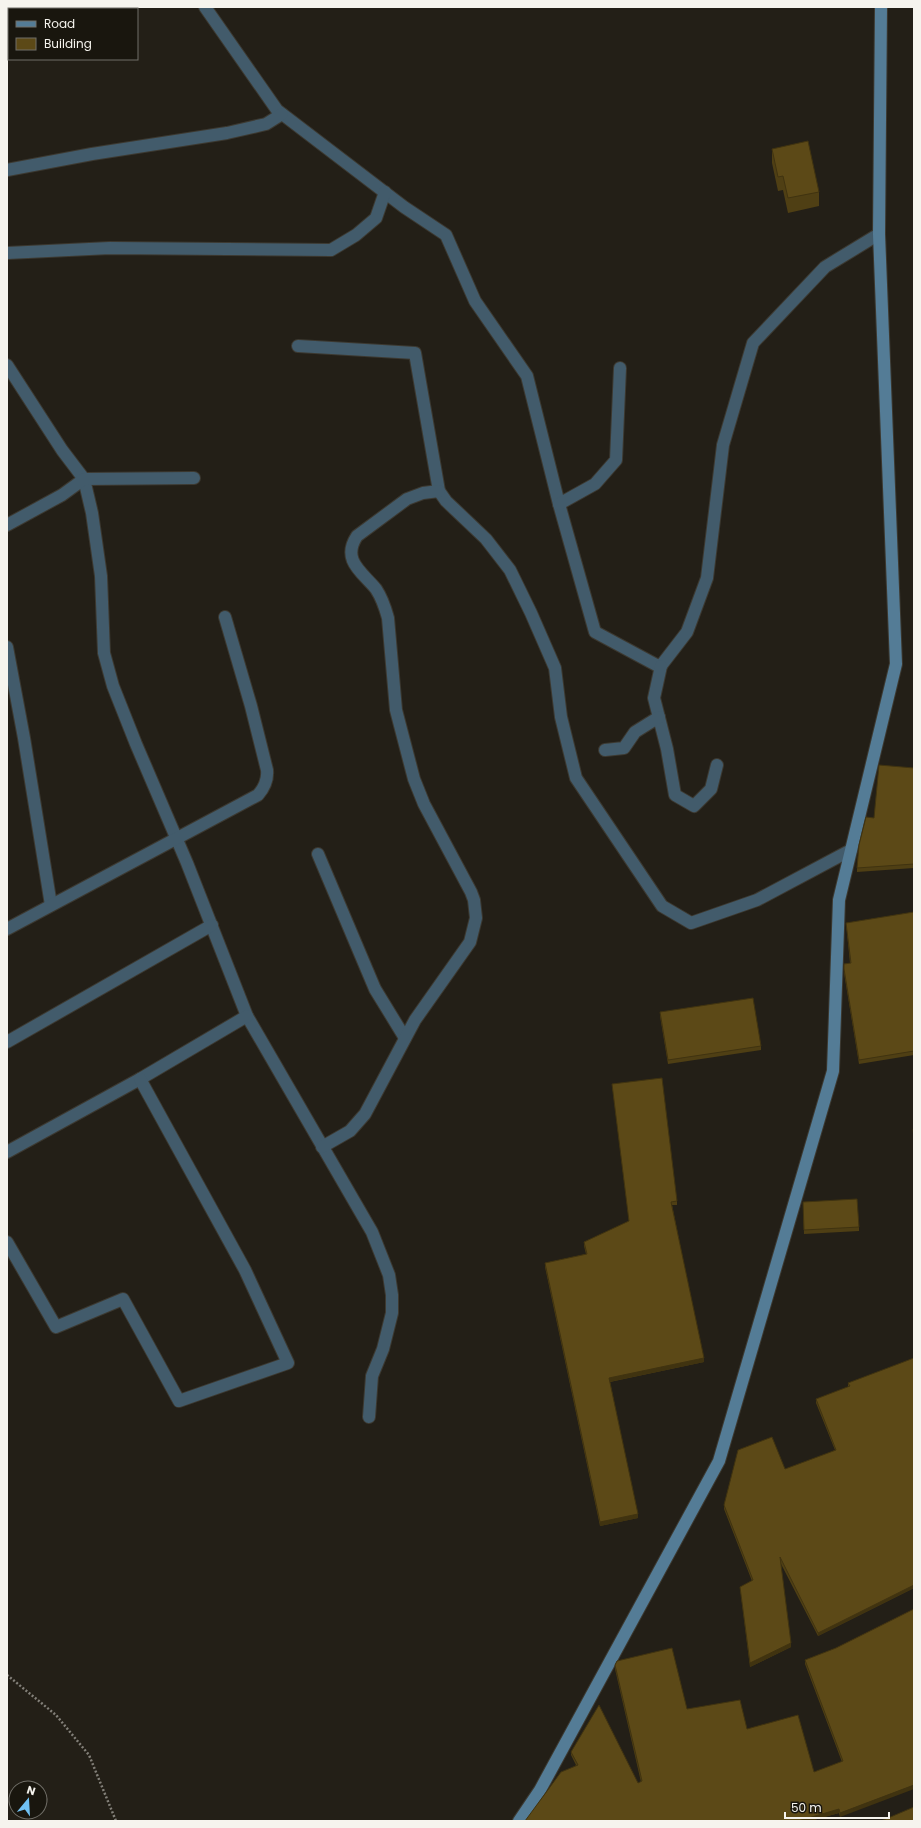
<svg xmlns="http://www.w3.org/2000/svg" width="921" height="1828" viewBox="0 0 921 1828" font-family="Poppins,sans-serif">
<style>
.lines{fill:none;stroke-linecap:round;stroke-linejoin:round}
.street-casing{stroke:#3c3931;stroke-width:14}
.secondary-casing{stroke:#3c3931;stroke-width:14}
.path{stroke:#827f78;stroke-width:2.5;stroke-dasharray:2 2;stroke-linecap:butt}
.street{stroke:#425b6b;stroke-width:12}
.secondary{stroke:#547c96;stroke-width:12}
.wall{fill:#4f3f14}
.shaded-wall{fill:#403310}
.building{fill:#5c4917;stroke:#403310}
</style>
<rect width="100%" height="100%" fill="#231f17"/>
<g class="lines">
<defs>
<g id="street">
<polyline points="205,7 277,110 404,207 446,235 475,301 527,376 559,504 595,632 660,667 687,632 707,578 723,445 753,343 825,267 879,234"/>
<polyline points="7,170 92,154 227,133 266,124 282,114"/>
<polyline points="7,253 110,248 331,250 356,235 376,218 385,192"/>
<polyline points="298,346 415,353 439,491 446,501 486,539 510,570 531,613 555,668 561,717 576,778 662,906 691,923 757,900 851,850"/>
<polyline points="7,365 62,450 84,479 92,513 101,576 104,653 113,686 136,744 187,863 247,1016 372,1232 389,1275 392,1295 392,1313 383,1349 372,1376 369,1417"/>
<polyline points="559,504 595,484 616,460 620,368"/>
<polyline points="7,525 62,495 84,479 194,478"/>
<polyline points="7,647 24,738 51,905"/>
<polyline points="661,666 654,698 667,749 675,795 694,806 711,789 717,765"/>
<polyline points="605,750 624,748 635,732 659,717"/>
<polyline points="318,854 375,989 405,1038"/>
<path d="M7 929 258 795C265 787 268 780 267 770L251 706 225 617"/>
<polyline points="7,1042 212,925"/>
<path d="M322 1147 350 1131 365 1114 415 1020 470 942 476 918 474 900 471 892 424 804 414 779 396 710 388 618C385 607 382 598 376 589 362 572 341 560 357 536L407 499 423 493 439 491"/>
<polyline points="7,1152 140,1079 247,1016"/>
<polyline points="7,1242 56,1327 123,1299 179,1401 288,1363 245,1270 140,1079"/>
</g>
<polyline id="secondary" points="519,1821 540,1790 719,1461 833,1071 839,900 896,664 879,234 881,7"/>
</defs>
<use href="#street" class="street-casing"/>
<use href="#secondary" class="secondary-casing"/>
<polyline class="path" points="7,1675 56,1715 89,1755 116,1821"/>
<use href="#street" class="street"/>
<use href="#secondary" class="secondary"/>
</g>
<g class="wall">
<polygon points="772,149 819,192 819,206 788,213 783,190 778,191 772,163"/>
<polygon points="914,768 914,868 857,872 857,868 874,818"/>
<polygon points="914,912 914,1055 859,1064 844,973 844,964 850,963 846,923"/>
<polygon points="660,1012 761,1046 761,1050 668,1064 660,1016"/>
<polygon points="612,1084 677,1201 677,1205 672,1205 704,1362 610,1382 638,1518 600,1526 545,1267 545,1263 586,1254 584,1246 584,1242 629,1221"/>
<polygon points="803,1202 859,1227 859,1231 804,1234"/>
<polygon points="914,1359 914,1588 818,1636 780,1562 791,1647 750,1667 740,1587 752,1581 724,1509 724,1505 835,1450 816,1403 816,1399 848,1387 848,1383"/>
<polygon points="914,1609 840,1817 839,1813 810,1821 525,1821 576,1765 571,1755 571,1752 638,1783 641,1782 615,1669 615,1665 687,1709 747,1729 814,1772 842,1762 805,1664 805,1660 836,1648"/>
</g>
<g class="shaded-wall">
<polygon points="704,1358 704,1362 609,1382 609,1378"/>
<polygon points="638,1514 638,1518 600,1526 600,1522"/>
<polygon points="914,1585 914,1588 818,1636 818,1633"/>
<polygon points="791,1643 791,1647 750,1667 750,1663"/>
<polygon points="914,1785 914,1789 840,1817 840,1813"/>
<polygon points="839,1809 839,1813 810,1821 798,1821"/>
</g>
<g class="building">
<polygon points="808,141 819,192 788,198 783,176 778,177 772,149"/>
<polygon points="879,765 914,768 914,864 857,868 859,845 866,817 874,818"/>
<polygon points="914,912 914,1051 859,1060 844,969 844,964 851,963 846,923"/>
<polygon points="753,998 761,1046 668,1060 660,1012"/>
<polygon points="662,1078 677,1201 671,1202 704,1358 609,1378 638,1514 600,1522 545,1263 587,1254 584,1242 629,1221 612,1084"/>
<polygon points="913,1129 914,1129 914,1138"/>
<polygon points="857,1199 859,1227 804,1230 803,1202"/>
<polygon points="914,1358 914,1585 818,1633 780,1557 791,1643 750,1663 740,1587 753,1580 724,1505 738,1450 772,1437 785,1469 836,1450 816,1399 850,1386 848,1383"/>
<polygon points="914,1609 914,1785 840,1813 839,1809 798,1821 525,1821 561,1772 578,1765 571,1752 599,1705 638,1783 642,1781 615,1665 617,1661 672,1648 687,1709 740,1700 747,1729 798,1715 814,1772 843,1761 805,1660 836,1648"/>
<polygon points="914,1807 914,1821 881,1821"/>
</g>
<rect width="921" height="1828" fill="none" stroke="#f6f4ee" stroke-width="16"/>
<rect x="8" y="8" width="130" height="52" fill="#19160e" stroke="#716f68"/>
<rect x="16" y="21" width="20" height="6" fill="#547c96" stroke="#716f68"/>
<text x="44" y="28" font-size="12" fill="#f6f4ee">Road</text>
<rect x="16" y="38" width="20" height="12" fill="#5c4917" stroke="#716f68"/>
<text x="44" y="48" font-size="12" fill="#f6f4ee">Building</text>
<g transform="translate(28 1800) rotate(18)"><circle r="19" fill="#19160e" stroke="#716f68"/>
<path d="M0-3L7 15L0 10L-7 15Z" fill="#70c1f4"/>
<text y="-6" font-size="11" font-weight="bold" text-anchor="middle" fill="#f6f4ee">N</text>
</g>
<path d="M785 1812v6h104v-6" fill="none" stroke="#f6f4ee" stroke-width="2"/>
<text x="791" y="1812" font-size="12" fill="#f6f4ee" stroke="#19160e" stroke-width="3" paint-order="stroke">50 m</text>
</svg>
